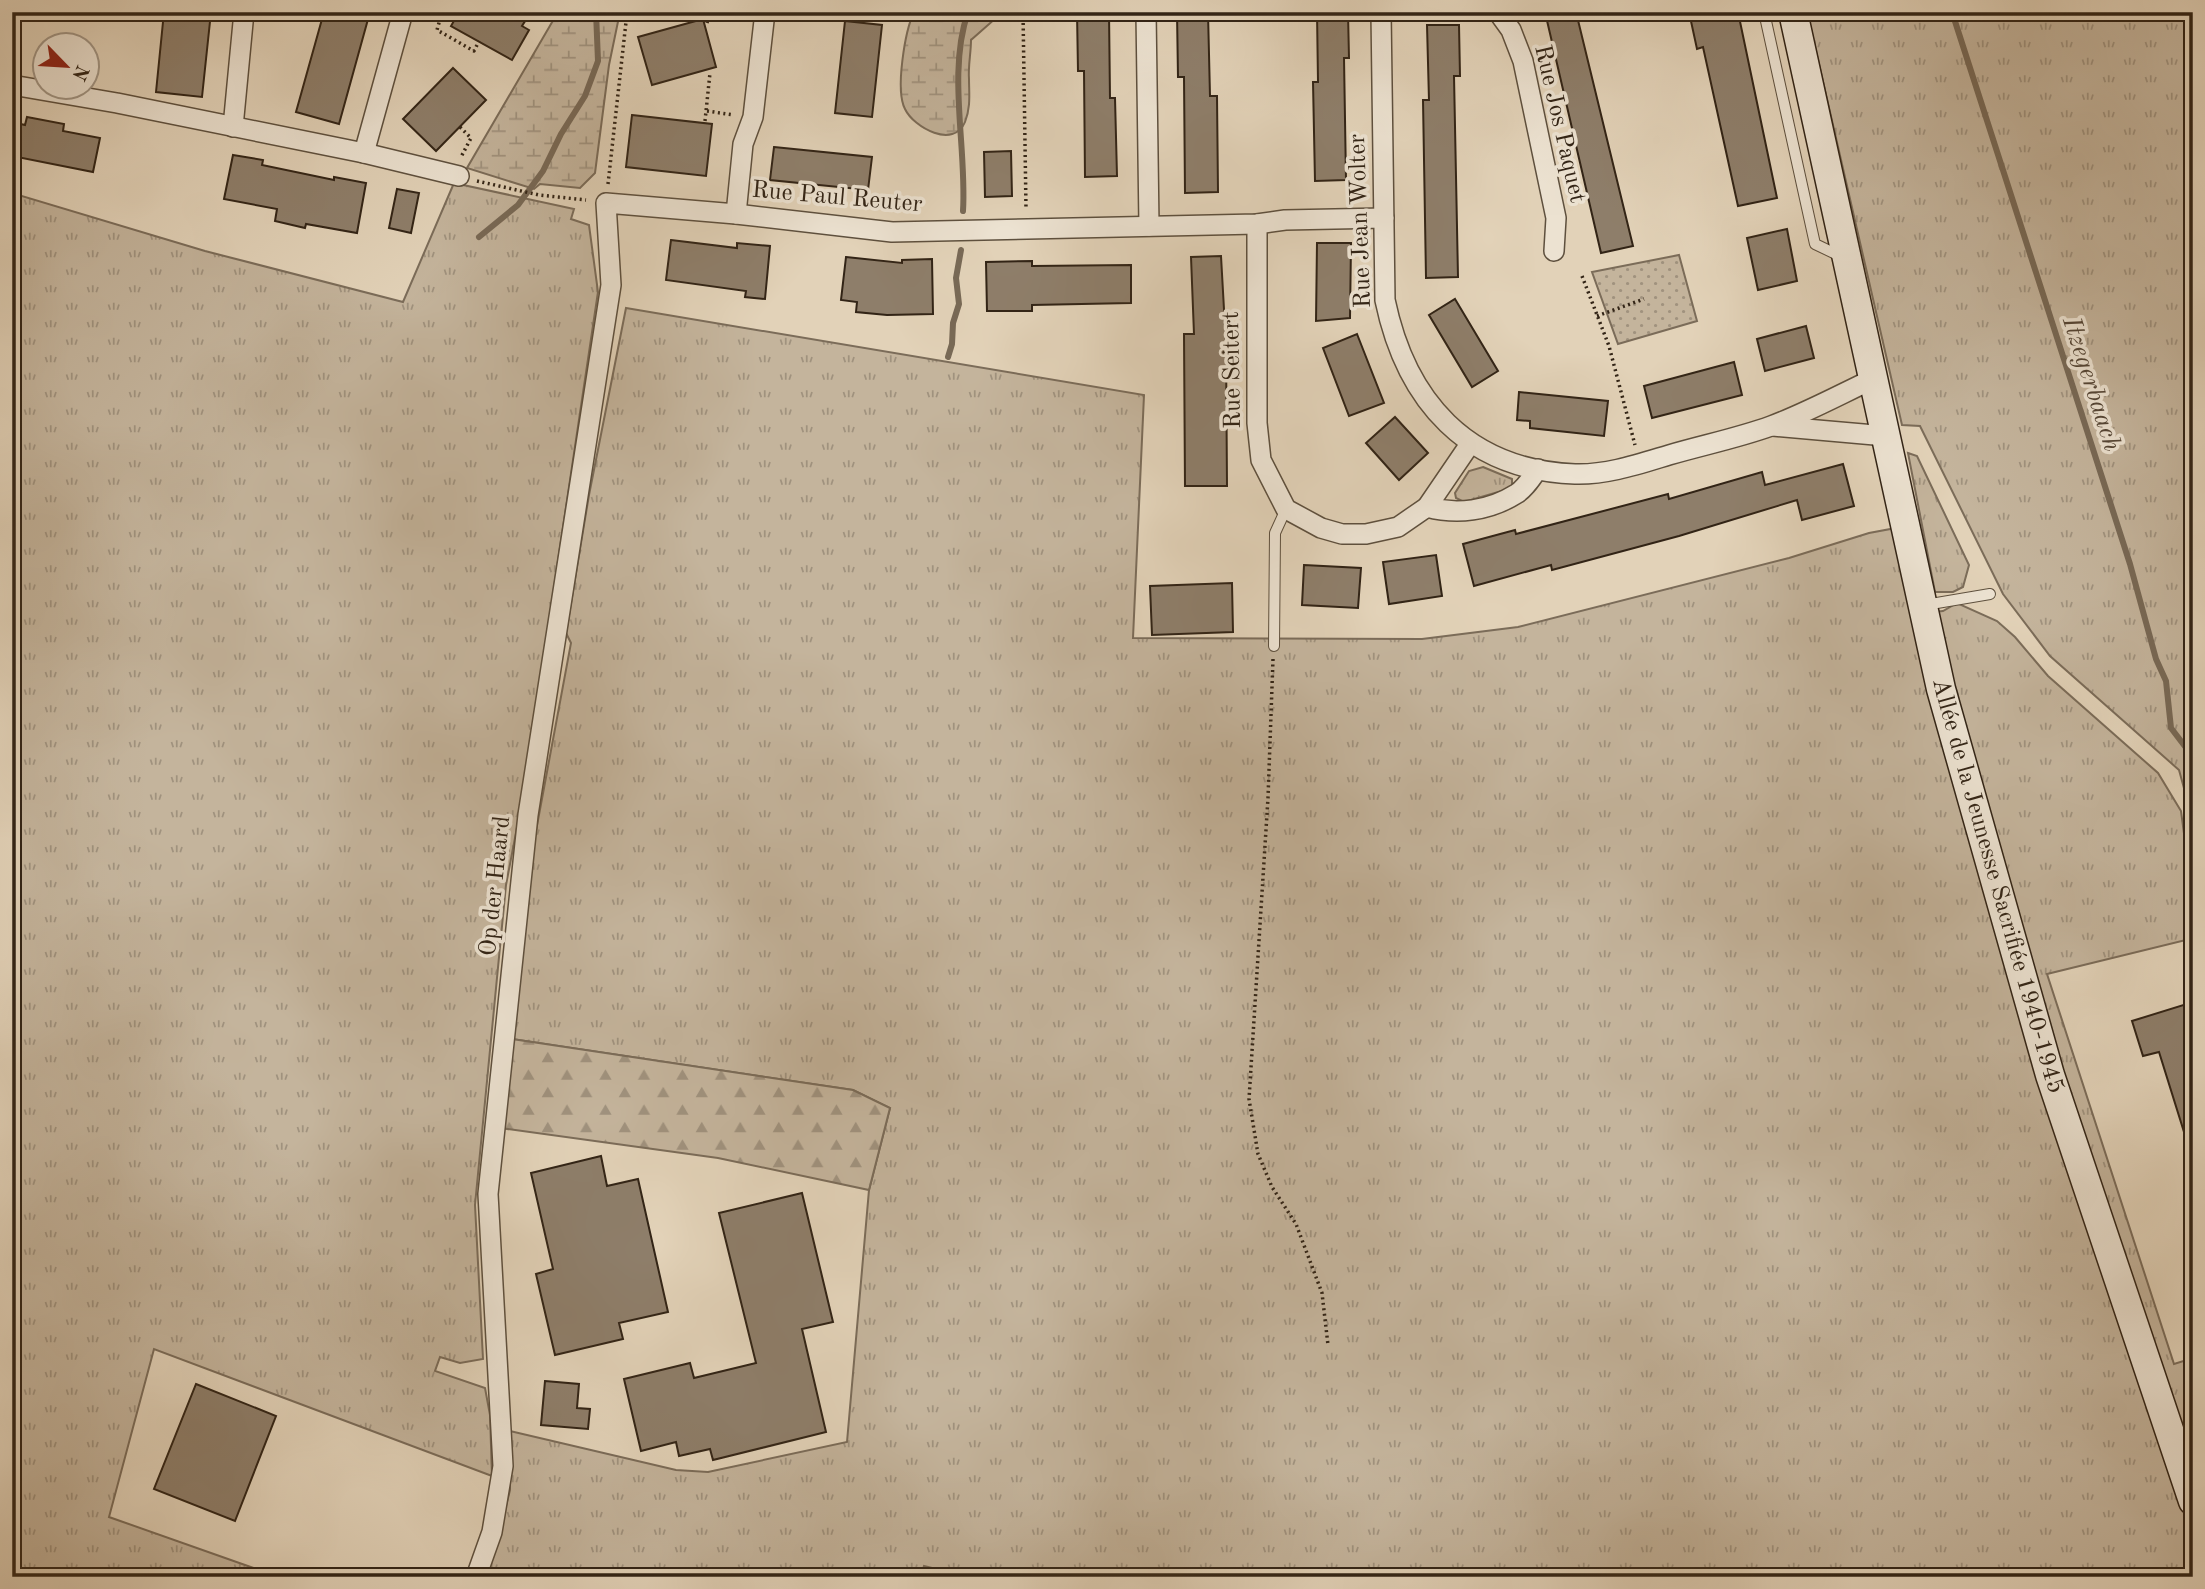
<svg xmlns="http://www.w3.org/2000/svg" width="2205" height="1589" viewBox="0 0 2205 1589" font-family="'Old Standard TT',serif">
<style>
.grass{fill:url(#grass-tufts);stroke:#7b6c59;stroke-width:2}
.forest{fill:url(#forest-firs);stroke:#7b6c59;stroke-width:2}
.wetland{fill:url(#wetland-marsh);stroke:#7b6c59;stroke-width:2}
.park{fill:url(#park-dots);stroke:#7b6c59;stroke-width:2}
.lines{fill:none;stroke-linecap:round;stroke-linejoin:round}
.stream{stroke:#786956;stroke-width:6}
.building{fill:#8e7e6a;stroke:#322416;stroke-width:2}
.lane-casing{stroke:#5e503e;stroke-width:12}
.street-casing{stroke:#5e503e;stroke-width:22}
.secondary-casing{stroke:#322416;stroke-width:31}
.path{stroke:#322416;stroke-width:3.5;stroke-dasharray:2 3.5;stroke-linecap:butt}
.lane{stroke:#ece2d1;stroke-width:10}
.street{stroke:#ece2d1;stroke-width:19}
.secondary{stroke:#ece2d1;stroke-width:28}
.labels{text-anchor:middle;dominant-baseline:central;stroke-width:7;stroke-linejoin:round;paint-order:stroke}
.street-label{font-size:24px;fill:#322416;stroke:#ece2d1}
.water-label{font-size:26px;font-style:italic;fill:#554636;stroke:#ece2d1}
</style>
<defs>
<pattern id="grass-tufts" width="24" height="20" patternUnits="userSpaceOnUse" patternTransform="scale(1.75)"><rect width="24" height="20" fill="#c4b49c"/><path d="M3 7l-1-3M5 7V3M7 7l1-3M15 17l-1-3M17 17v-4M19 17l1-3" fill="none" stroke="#a0927e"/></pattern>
<pattern id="forest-firs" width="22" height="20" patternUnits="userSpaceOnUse" patternTransform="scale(1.75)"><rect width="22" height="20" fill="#c4b49c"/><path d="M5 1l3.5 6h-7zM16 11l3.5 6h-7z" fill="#a0927e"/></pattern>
<pattern id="wetland-marsh" width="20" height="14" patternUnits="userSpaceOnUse" patternTransform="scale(1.75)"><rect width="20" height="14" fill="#c4b49c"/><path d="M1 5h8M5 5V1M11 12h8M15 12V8" fill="none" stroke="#a0927e"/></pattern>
<pattern id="park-dots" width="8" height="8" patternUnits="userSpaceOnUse" patternTransform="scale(1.75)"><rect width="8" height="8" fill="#c4b49c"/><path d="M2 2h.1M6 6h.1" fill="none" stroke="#a0927e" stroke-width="1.8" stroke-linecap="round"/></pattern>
</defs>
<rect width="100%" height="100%" fill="#e2d2b8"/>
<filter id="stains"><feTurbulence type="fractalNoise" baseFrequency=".00286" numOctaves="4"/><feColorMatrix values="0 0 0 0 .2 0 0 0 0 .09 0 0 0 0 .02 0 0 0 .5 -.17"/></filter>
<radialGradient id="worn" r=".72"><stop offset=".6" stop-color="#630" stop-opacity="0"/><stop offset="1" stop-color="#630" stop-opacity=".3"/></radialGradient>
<g class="grass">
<polygon points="1807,12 2183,12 2193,47 2193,821 2179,770 2050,656 2003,594 1920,426 1902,425"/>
<polygon points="454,183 574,209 571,219 589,225 598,292 523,796 506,885 475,1205 483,1359 460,1363 440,1357 435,1371 485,1388 490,1415 492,1476 154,1349 109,1517 279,1577 12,1577 12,193 205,251 403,302"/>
<polygon points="626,308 1144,395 1133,638 1422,639 1518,627 1789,558 1869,533 1896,528 1915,614 1943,611 1957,603 1997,621 2015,637 2048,676 2158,773 2181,811 2189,871 2186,940 2047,974 2174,1364 2193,1358 2193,1577 968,1577 924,1566 921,1577 483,1577 495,1549 510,1490 510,1431 676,1470 708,1472 847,1442 869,1190 890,1108 853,1090 512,1039 533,847 571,643 566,633 589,495"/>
<polygon points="1908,453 1917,456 1969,565 1963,587 1953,592 1935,592"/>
<polygon points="1483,467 1512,479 1512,488 1464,502 1456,498 1455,493 1469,471"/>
</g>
<polygon class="forest" points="512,1039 853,1090 890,1108 869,1190 718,1158 500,1128"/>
<g class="wetland">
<polygon points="558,12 620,12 609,65 595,173 580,188 540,184 534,189 467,168"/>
<path d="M914 12H998L996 18 971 40C971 53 968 66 969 79 969 93 971 107 965 122 954 149 914 128 905 109 895 90 905 31 914 12Z"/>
</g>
<polygon class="park" points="1679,255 1697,321 1618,344 1592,272"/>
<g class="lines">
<g class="stream">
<polyline points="1952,12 2130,564 2156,659 2166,681 2171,728 2187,749 2193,766"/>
<path d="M963 211C967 148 947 73 968 12"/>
<polyline points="479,237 518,205 543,171 561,134 585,96 598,61 596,12"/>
<polyline points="948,357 952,344 953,323 959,304 956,278 961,250"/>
</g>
</g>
<g class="building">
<polygon points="164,12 211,12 202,97 156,92"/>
<polygon points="324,12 370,12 339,124 296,112"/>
<polygon points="459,12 516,12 527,18 522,26 529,30 512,60 451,26"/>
<polygon points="1077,12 1109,12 1110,98 1115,98 1117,176 1085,177 1084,71 1078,71"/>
<polygon points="1177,12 1208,12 1210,96 1217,96 1218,192 1185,193 1184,77 1178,77"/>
<polygon points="1317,12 1348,12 1349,58 1344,58 1346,180 1315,181 1313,82 1318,82"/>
<polygon points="1545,12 1576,12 1633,246 1601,253"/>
<polygon points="1689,12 1738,12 1777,198 1738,206 1703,47 1697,49"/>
<polygon points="703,19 716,67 652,85 638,37"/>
<polygon points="845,21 882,25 872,117 835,113"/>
<polygon points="1427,25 1459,25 1460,76 1454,76 1458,277 1426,278 1423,100 1429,100"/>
<polygon points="453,68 486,100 436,151 403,119"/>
<polygon points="632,115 712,124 706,176 626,167"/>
<polygon points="27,117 64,124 63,131 100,138 93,172 12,156 12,122 25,125"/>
<polygon points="774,147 872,157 868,190 770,180"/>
<polygon points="1011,151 1012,196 985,197 984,152"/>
<polygon points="233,155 263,160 262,165 334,180 334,177 366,183 357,233 306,224 305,228 275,221 277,209 224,199"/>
<polygon points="397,189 419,193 411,233 389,228"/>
<polygon points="1787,229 1797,281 1758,290 1747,238"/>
<polygon points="671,240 737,248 737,243 770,246 765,299 745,297 746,291 666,280"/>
<polygon points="1317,243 1351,243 1350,318 1316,321"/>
<polygon points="1221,256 1226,345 1227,486 1185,486 1184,334 1194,334 1191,257"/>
<polygon points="846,257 902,263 902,260 932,259 933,314 887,315 856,312 857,302 841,300"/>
<polygon points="1032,261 1032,266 1131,265 1131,303 1032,305 1032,311 987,311 986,262"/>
<polygon points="1455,299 1498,371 1472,387 1429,315"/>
<polygon points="1806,326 1814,358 1765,371 1757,339"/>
<polygon points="1357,334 1384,403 1349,416 1323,348"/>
<polygon points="1734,362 1742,395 1652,418 1644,386"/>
<polygon points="1519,392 1608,401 1604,436 1530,428 1530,421 1517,420"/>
<polygon points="1395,417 1428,453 1399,480 1366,443"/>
<polygon points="1843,464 1854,506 1802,520 1797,500 1679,536 1552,570 1551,565 1474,586 1463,544 1515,530 1516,534 1668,494 1669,499 1762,472 1765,485"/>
<polygon points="1436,555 1442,596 1389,604 1383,562"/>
<polygon points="1304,565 1361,568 1358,608 1302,605"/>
<polygon points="1232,583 1233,632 1152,635 1150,586"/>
<polygon points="2193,1002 2193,1148 2189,1148 2159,1052 2143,1056 2132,1021"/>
<polygon points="601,1156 607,1186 638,1179 668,1312 619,1323 623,1339 555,1355 536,1274 553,1269 531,1173"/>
<polygon points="802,1193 833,1322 802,1329 826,1432 713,1460 710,1449 679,1456 676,1442 641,1451 624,1379 690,1363 694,1378 756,1363 719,1213"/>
<polygon points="545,1381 579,1384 577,1408 590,1409 588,1429 541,1425"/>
<polygon points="196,1384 276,1416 235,1521 154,1489"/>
</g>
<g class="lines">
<defs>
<g id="lane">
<polyline points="1764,12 1815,244 1840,256"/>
<polyline points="1925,605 1990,594"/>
<polyline points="1274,646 1275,533 1286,509"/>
</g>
<g id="street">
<polyline points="1146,12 1149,226"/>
<path d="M1381 12 1385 300C1406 401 1467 470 1575 474 1607 475 1639 464 1669 455 1703 445 1738 438 1771 426 1806 413 1839 395 1873 379"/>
<polyline points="1498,12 1511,30 1523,61 1556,218 1554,251"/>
<polyline points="12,85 117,103 364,153 459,176"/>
<polyline points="233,127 244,12"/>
<polyline points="364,153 403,12"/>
<polyline points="736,214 743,144 753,117 765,12"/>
<polyline points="1257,224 1257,423 1261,460 1286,509 1321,528 1342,534 1366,534 1398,527 1427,507 1470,444"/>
<polyline points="1773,426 1886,436"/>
<path d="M1427 507C1457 515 1489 511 1516 494 1525 489 1532 477 1538 469"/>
<polyline points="476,1577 492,1532 503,1466 488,1194 528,815 611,285 606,203 736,214 892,232 1257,224 1285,220 1384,218"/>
</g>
<g id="secondary">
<path id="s1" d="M1793 12 1941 689 2050 1075 2193 1501"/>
</g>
</defs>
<use href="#lane" class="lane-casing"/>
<use href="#street" class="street-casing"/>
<use href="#secondary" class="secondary-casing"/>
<g class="path">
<polyline points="442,12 437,30 474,51 479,41"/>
<polyline points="1023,12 1026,209"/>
<polyline points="707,23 710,12"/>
<polyline points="707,111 734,115"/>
<polyline points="705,121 710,73"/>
<polyline points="460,127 471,138 461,157"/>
<polyline points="477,181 539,195 586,200"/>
<polyline points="608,184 626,22 629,12"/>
<polyline points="1582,276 1609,346 1635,445"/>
<polyline points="1597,316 1644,299"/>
<polyline points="1273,659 1268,798 1249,1099 1258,1154 1272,1187 1296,1224 1322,1293 1328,1345"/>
</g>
<use href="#lane" class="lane"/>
<use href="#street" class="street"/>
<use href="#secondary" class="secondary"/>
</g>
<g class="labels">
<g class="street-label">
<text transform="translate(1559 124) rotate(77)">Rue Jos Paquet</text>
<text transform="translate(837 198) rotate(5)">Rue Paul Reuter</text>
<text transform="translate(1361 221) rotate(-92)">Rue Jean Wolter</text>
<text transform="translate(1233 370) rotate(-91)">Rue Seitert</text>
<text transform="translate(496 886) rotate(-84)">Op der Haard</text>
<text stroke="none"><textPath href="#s1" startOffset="898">Allée de la Jeunesse Sacrifiée 1940-1945</textPath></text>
</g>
<g class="water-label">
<text transform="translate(2091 384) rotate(72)">Itzegerbaach</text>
</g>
</g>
<rect width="2205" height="1589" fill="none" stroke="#e2d2b8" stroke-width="42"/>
<rect x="14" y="14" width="2177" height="1561" fill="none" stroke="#322416" stroke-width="3.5"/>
<rect x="21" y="21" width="2163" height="1547" fill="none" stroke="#322416" stroke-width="2"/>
<g transform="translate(66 66) rotate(115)"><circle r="33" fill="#ece2d1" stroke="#a29686" stroke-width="2"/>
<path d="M0-5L12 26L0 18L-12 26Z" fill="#8f2418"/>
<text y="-10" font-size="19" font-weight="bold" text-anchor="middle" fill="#322416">N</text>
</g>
<rect width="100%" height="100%" filter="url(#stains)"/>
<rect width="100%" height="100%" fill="url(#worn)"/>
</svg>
